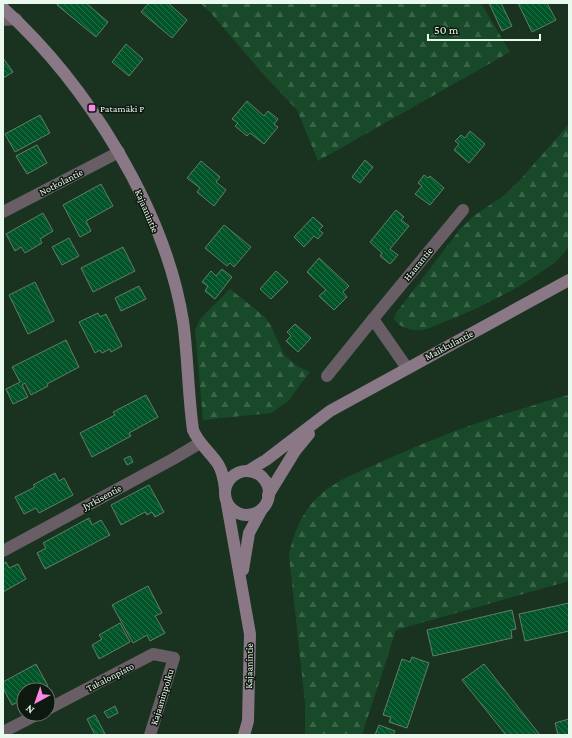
<svg xmlns="http://www.w3.org/2000/svg" width="572" height="738" viewBox="0 0 572 738" font-family="'Crimson Pro',serif">
<style>
.forest{fill:url(#forest-firs)}
.building{fill:url(#building-back-hatch);stroke:#627d68}
.lines{fill:none;stroke-linecap:round;stroke-linejoin:round}
.street{stroke:#695d66;stroke-width:12}
.secondary{stroke:#8b7886;stroke-width:12}
.poi-dot{fill:#fa87e7;stroke:#0d180f;stroke-width:1.5}
.labels{text-anchor:middle;dominant-baseline:central;stroke-width:3;stroke-linejoin:round;paint-order:stroke}
.poi-label{font-size:10px;fill:#eaf9ed;stroke:#0d180f;text-anchor:start}
.street-label{font-size:10px;fill:#eaf9ed;stroke:#0d180f}
</style>
<defs>
<pattern id="forest-firs" width="22" height="20" patternUnits="userSpaceOnUse"><rect width="22" height="20" fill="#184a29"/><path d="M5 1l3.5 6h-7zM16 11l3.5 6h-7z" fill="#3a6548"/></pattern>
<pattern id="building-back-hatch" width="6" height="6" patternUnits="userSpaceOnUse"><rect width="6" height="6" fill="#025528"/><path d="M-1 5l2 2M0 0l6 6M5-1l2 2" fill="none" stroke="#276e48"/></pattern>
</defs>
<rect width="100%" height="100%" fill="#1a3321"/>
<g class="forest">
<polygon points="200,3 481,3 510,52 318,161 297,110 263,74 210,12"/>
<path d="M569 124V246C564 254 557 261 550 266 518 289 481 308 444 322 437 325 429 329 421 330 411 331 399 327 394 319L396 313 461 228 475 215 502 197 520 180Z"/>
<polygon points="230,289 265,317 271,326 284,355 297,366 310,372 288,401 271,413 203,420 195,330 201,318"/>
<path d="M569 395V581L396 630 362 735H305V703L289 555C294 531 303 510 321 494 338 479 362 471 383 461 430 440 478 421 528 407 541 403 555 398 569 395Z"/>
</g>
<g class="building">
<polygon points="58,3 86,3 108,22 96,37 57,5"/>
<polygon points="149,3 168,3 187,20 172,38 141,12"/>
<polygon points="489,3 501,3 512,26 502,31"/>
<polygon points="518,3 547,3 556,20 532,32"/>
<polygon points="126,44 143,59 129,76 112,62"/>
<polygon points="3,58 13,72 3,78"/>
<polygon points="247,101 264,116 268,111 278,119 274,124 278,127 264,144 250,133 247,136 235,126 238,123 232,119"/>
<polygon points="40,115 50,133 15,152 5,134"/>
<polygon points="470,131 485,144 469,163 454,150 459,144 455,141 461,135 465,138"/>
<polygon points="37,145 47,163 27,174 16,156"/>
<polygon points="365,160 373,167 360,183 352,177"/>
<polygon points="201,161 220,177 216,182 226,190 214,206 197,192 200,188 187,178"/>
<polygon points="424,175 428,178 430,176 444,188 430,205 415,194 422,186 418,183"/>
<polygon points="101,184 113,206 86,221 91,231 80,237 63,205"/>
<polygon points="396,210 404,217 401,220 409,226 390,249 398,255 390,264 380,256 382,253 370,242"/>
<polygon points="43,213 53,231 40,239 42,243 25,253 21,247 15,251 6,234"/>
<polygon points="313,217 323,226 319,230 323,233 318,239 314,236 304,247 294,237"/>
<polygon points="224,225 251,247 234,267 230,263 227,266 205,248"/>
<polygon points="69,238 79,256 62,265 52,247"/>
<polygon points="123,247 135,271 93,292 81,268"/>
<polygon points="319,258 349,286 343,292 347,297 334,310 319,296 326,290 307,272"/>
<polygon points="222,269 232,277 215,299 205,291 208,286 202,282 211,271 216,276"/>
<polygon points="276,271 288,282 271,299 260,289"/>
<polygon points="35,282 54,321 28,334 9,295"/>
<polygon points="139,286 146,299 121,311 115,298"/>
<polygon points="98,313 100,317 106,314 122,346 111,352 110,349 102,353 100,350 95,353 79,322"/>
<polygon points="295,324 311,338 298,352 286,341 291,336 287,332"/>
<polygon points="66,340 79,367 47,384 48,386 31,395 25,383 22,385 28,397 13,404 6,389 20,382 12,367"/>
<polygon points="146,395 158,417 129,433 131,436 92,457 80,433 115,415 113,412"/>
<polygon points="130,456 133,462 127,465 124,459"/>
<polygon points="55,473 59,481 64,478 73,495 39,513 36,508 24,514 15,497 35,487 33,485"/>
<polygon points="149,485 164,512 155,517 152,512 147,515 145,512 121,525 111,505"/>
<polygon points="89,518 92,525 101,520 110,535 45,569 37,553 46,548 43,543"/>
<polygon points="6,562 9,568 18,564 26,579 3,592 3,564"/>
<polygon points="148,586 162,613 155,616 165,633 150,641 147,635 133,643 112,605"/>
<polygon points="569,603 569,631 525,641 519,614"/>
<polygon points="512,610 516,629 511,630 512,638 433,656 427,630"/>
<polygon points="120,623 130,642 99,659 92,645 102,639 99,635"/>
<polygon points="412,657 429,663 407,728 389,722 391,717 383,715 402,659 410,662"/>
<polygon points="36,664 48,686 40,690 24,690 24,699 12,705 3,688 3,682"/>
<polygon points="484,664 540,735 506,735 462,680"/>
<polygon points="115,706 118,713 108,718 104,712"/>
<polygon points="95,715 105,734 104,735 95,735 87,719"/>
<polygon points="569,719 569,735 558,735 555,723"/>
<polygon points="379,725 395,731 393,735 375,735"/>
</g>
<g class="lines">
<g class="street">
<polyline points="3,20 16,19"/>
<polyline points="3,212 119,152"/>
<polyline points="407,368 373,319 463,210"/>
<polyline points="327,376 373,319"/>
<polyline points="3,551 173,459 200,443"/>
<polyline points="48,709 153,654 174,658 150,735"/>
<polyline points="3,732 38,714"/>
</g>
<g class="secondary">
<path d="M3 8C87 84 165 209 183 321 188 357 188 394 193 430 199 444 210 452 218 464 223 472 224 480 225 489"/>
<polyline points="248,471 266,460 330,411 569,280"/>
<circle cx="247" cy="493" r="22"/>
<polyline points="268,495 295,451 309,434"/>
<polyline points="227,504 250,634 248,721 244,735"/>
<polyline points="243,570 249,533 262,509"/>
</g>
</g>
<rect class="poi-dot" x="88" y="104" width="8" height="8" rx="2"/>
<g class="labels">
<g class="poi-label">
<text x="100" y="108">Patamäki P</text>
</g>
<g class="street-label">
<text transform="translate(61 182) rotate(-27)">Notkolantie</text>
<text transform="translate(147 211) rotate(67)">Kajaanintie</text>
<text transform="translate(418 264) rotate(-51)">Haarantie</text>
<text transform="translate(449 345) rotate(-28)">Maikkulantie</text>
<text transform="translate(102 497) rotate(-28)">Jyrkisentie</text>
<text transform="translate(249 666) rotate(-89)">Kajaanintie</text>
<text transform="translate(110 677) rotate(-27)">Takalonpisto</text>
<text transform="translate(162 697) rotate(-73)">Kajaaninpolku</text>
</g>
</g>
<rect width="572" height="738" fill="none" stroke="#eaf9ed" stroke-width="8"/>
<g transform="translate(36 702) rotate(220)"><circle r="19" fill="#0d180f" stroke="#657268"/>
<path d="M0-3L7 15L0 10L-7 15Z" fill="#fa87e7"/>
<text y="-6" font-size="11" font-weight="bold" text-anchor="middle" fill="#eaf9ed">N</text>
</g>
<path d="M428 34v6h112v-6" fill="none" stroke="#eaf9ed" stroke-width="2"/>
<text x="434" y="34" font-size="12" fill="#eaf9ed" stroke="#0d180f" stroke-width="3" paint-order="stroke">50 m</text>
</svg>
